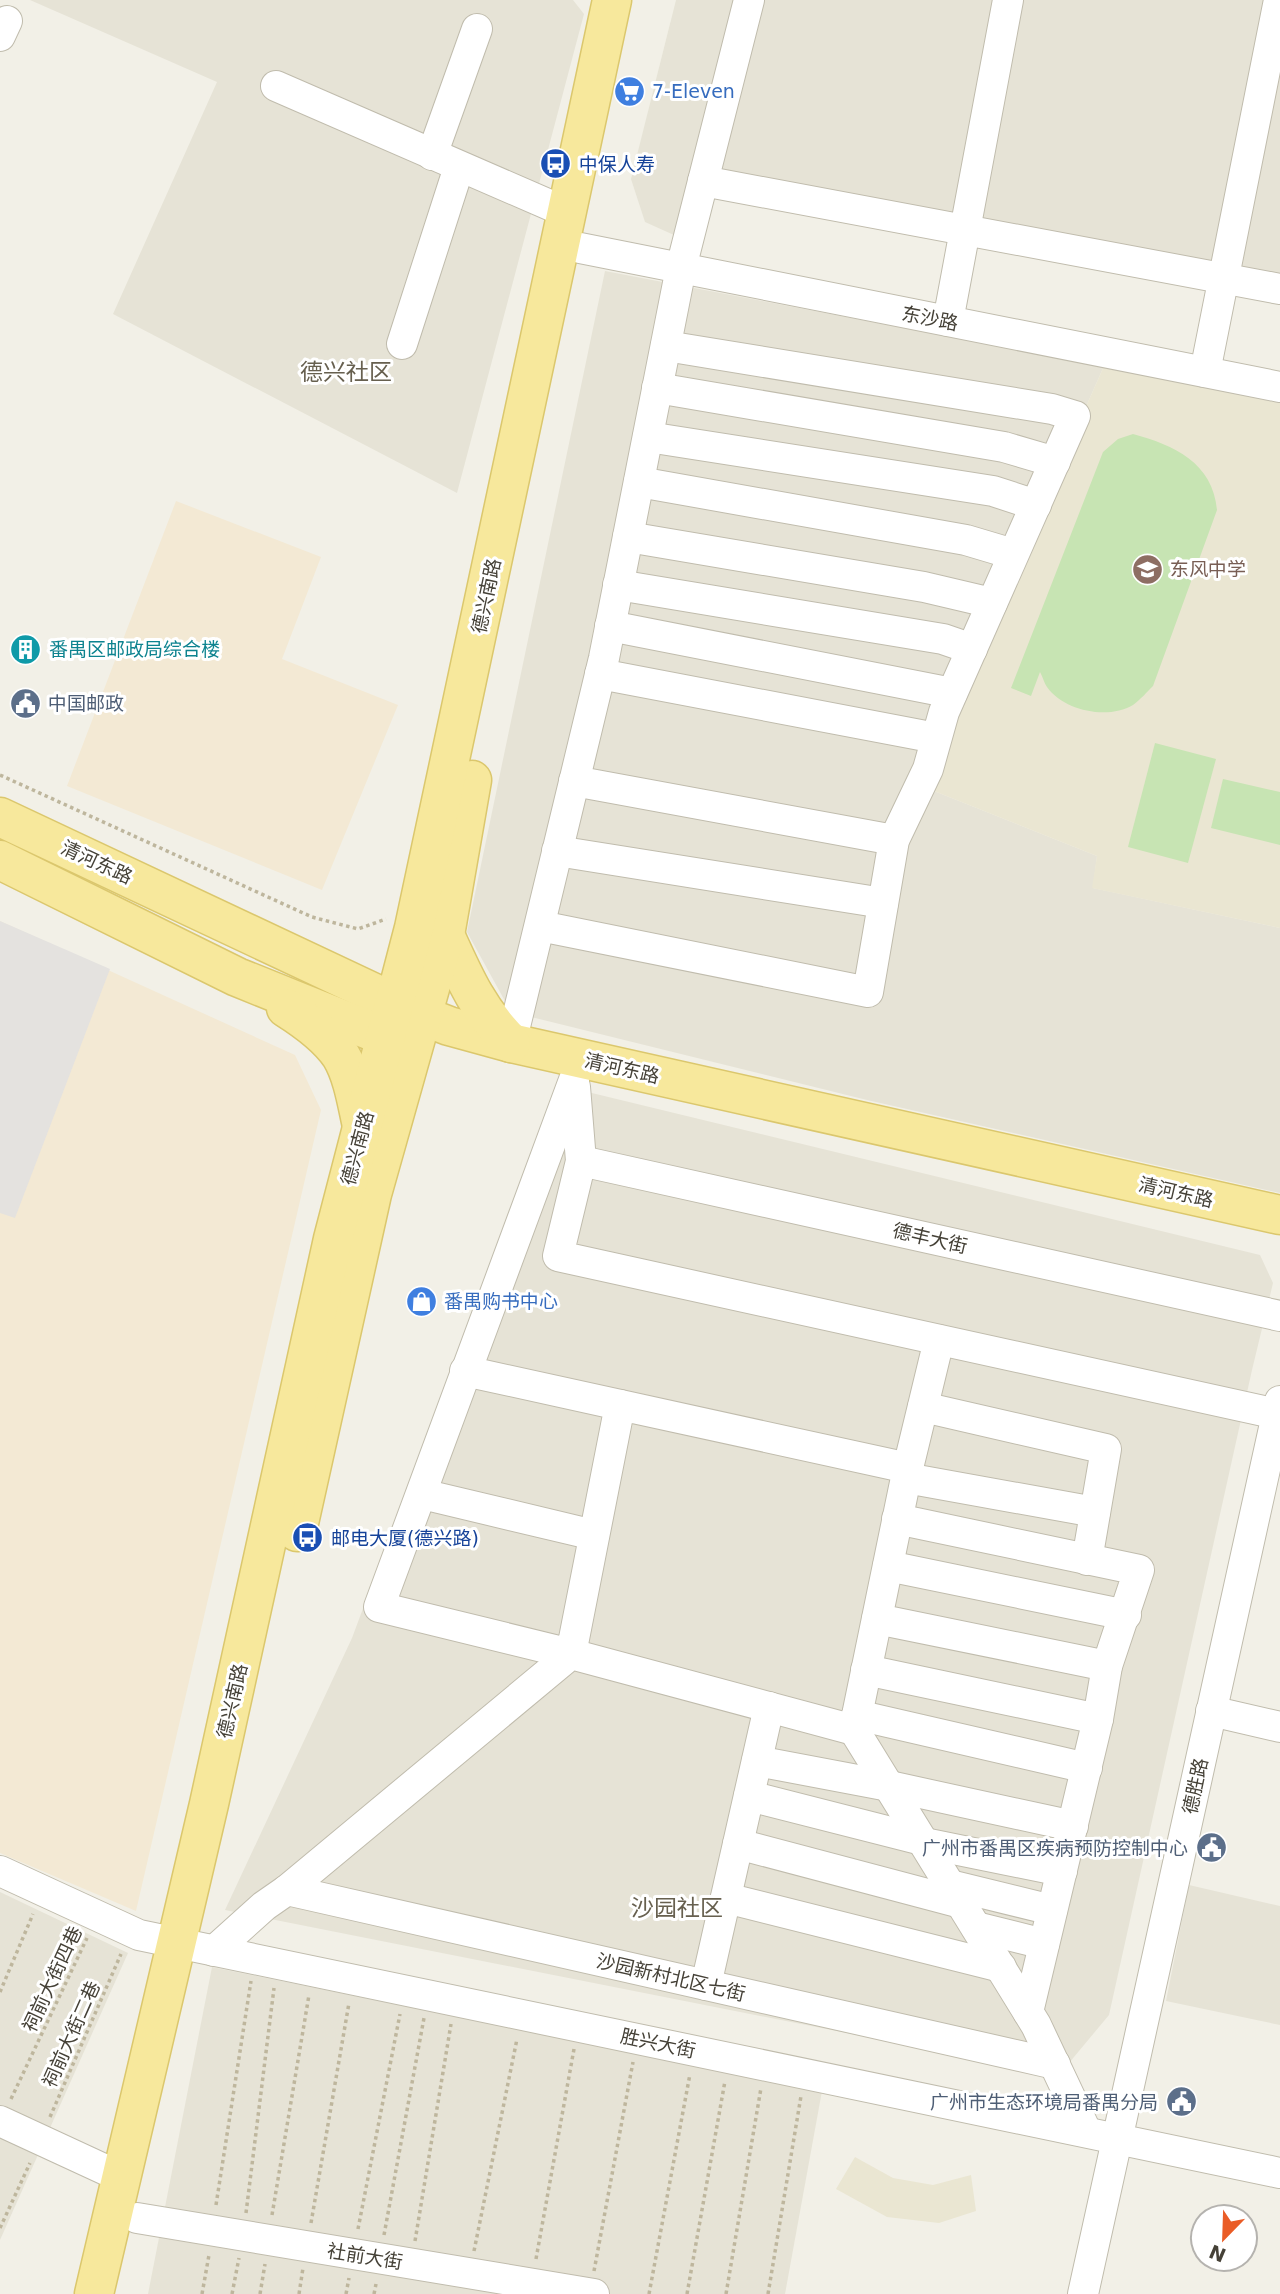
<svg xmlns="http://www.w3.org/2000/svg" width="1280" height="2294" viewBox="0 0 1280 2294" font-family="'DejaVu Sans','Noto Sans SC',sans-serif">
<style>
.residential{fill:#e6e3d6}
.commercial{fill:#f3e9d4}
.education{fill:#eae6d2}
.green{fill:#c7e4b3}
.parking{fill:#e4e2df}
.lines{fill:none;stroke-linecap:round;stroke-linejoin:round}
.minor-casing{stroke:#c0bcad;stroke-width:32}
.major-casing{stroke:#dbc76d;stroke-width:41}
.path{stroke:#beb69d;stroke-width:3.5;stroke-dasharray:3.5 3.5;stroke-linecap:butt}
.minor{stroke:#fff;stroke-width:30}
.major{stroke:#f7e89c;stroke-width:38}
.labels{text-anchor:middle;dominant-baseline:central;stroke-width:6;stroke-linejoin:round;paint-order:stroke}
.shop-label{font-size:19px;fill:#366cbe;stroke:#fff;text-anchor:start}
.transit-label{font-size:19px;fill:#164399;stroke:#fff;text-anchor:start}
.street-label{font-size:19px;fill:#454137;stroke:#fff}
.education-label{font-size:19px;fill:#785e54;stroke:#fff;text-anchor:start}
.culture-label{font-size:19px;fill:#0d838f;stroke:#fff;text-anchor:start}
.service-label{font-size:19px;fill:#4e5e75;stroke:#fff;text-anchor:end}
.quarter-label{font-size:23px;fill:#67604f;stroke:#fff}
</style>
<rect width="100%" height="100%" fill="#f2f0e7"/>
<g class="residential">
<polygon points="30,0 573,0 584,14 457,493 113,314 217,82"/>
<polygon points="676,0 745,0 685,240 645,222 631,179"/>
<polygon points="757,0 1280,0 1280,296 711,189"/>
<polygon points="605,271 1104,366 941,734 929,789 1097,856 1093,888 1280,928 1280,1193 867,1100 511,1012 467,932"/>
<polygon points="563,1086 1260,1255 1273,1283 1252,1370 1109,2015 1059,2075 225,1910 352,1638 513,1206"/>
<polygon points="1189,1885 1280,1906 1280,2025 1166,2001"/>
<polygon points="0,1892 128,1953 0,2240"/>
<polygon points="212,1967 822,2091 785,2294 148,2294"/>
</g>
<g class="commercial">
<polygon points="176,501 321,557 282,659 398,705 322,890 67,786"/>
<polygon points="0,921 295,1055 321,1110 136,1911 0,1853"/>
</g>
<g class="education">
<polygon points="1104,366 1280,403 1280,928 1092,888 1097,856 929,789 941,734"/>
<polygon points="855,2157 893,2178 933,2185 971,2175 976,2211 939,2223 887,2217 836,2189"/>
</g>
<g class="green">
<path d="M1133 434C1174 445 1213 463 1217 510L1153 686C1147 692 1140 700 1133 705 1108 720 1064 711 1047 687 1044 683 1043 677 1040 672L1031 696 1011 688 1103 452 1118 439Z"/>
<polygon points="1155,743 1216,759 1188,863 1128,847"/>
<polygon points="1223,779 1280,792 1280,845 1211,828"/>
</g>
<polygon class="parking" points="0,921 110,969 15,1218 0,1213"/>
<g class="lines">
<defs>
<g id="minor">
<polyline points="0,36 7,21"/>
<polyline points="276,86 568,213"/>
<polyline points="432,155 477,29"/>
<polyline points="703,181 1280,289"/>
<polyline points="580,248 1280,387"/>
<polyline points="948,321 1008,0"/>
<polyline points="402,344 459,167"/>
<polyline points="1205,372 1279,0"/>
<polyline points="657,388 1004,447 1055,462"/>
<polyline points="648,437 993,491 1036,505"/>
<polyline points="639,482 966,540 1013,554"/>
<polyline points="628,537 924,587 992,603"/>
<polyline points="618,585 943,639 972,649"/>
<polyline points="610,626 952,693"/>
<polyline points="600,674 936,738"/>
<polyline points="574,781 894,840"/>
<polyline points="557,851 883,903"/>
<polyline points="540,926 868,992 894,840 928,769 944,712 1075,416 1052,409 666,346"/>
<polyline points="511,1043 604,658 681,268 749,0"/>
<polyline points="574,1080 379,1607 571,1654 620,1405 908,1468"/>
<polyline points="575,1087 581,1161 558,1256 1277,1414"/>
<polyline points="581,1161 1280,1316"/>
<polyline points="939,1340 908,1468 854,1730 1036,2025 1086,2131"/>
<polyline points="465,1371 620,1405"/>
<polyline points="923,1407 1106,1449 1087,1560"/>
<polyline points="906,1478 1095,1512"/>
<polyline points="422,1494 594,1535"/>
<polyline points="897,1519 1139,1570 1107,1666 1098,1719 1028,2012"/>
<polyline points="888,1566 1126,1615"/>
<polyline points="877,1619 1107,1666"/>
<polyline points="866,1670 1098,1719"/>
<polyline points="1211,1711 1280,1727"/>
<polyline points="857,1715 1087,1768"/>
<polyline points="757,1761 889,1786 1073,1826"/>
<polyline points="749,1796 922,1840"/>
<polyline points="924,1843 1062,1871"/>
<polyline points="738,1844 961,1903"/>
<polyline points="0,1871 139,1935 1280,2173"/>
<polyline points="950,1885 1052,1910"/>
<polyline points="287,1890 1055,2064"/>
<polyline points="726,1898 1001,1967"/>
<polyline points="976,1927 1044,1944"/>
<polyline points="214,1951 264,1906 287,1890 571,1654 854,1730"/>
<polyline points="706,1985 769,1707"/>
<polyline points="0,2121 121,2177"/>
<polyline points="137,2218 594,2294"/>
<polyline points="1083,2294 1280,1401"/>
</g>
<g id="major">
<polyline points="0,817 423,1016 449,1026 511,1043 1280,1215"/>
<polyline points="0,860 237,977 386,1037 410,1043"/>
<path d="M445 935C464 977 478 1010 511 1043"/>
<path d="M286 1008C305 1020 329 1038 341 1056 353 1076 357 1104 362 1126"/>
<polyline points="297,1532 372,1194 445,935 472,780"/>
<polyline points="94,2294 209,1804 333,1239 414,928 612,0"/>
</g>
</defs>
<use href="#minor" class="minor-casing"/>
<use href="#major" class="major-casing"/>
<g class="path">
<polyline points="0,775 312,917 358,929 386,919"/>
<polyline points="0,1992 33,1914"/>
<polyline points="11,2099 87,1938"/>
<polyline points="50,2117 121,1954"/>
<polyline points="216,2205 251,1981"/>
<polyline points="246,2213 274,1988"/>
<polyline points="272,2215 309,1995"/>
<polyline points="311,2223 349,2003"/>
<polyline points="0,2228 30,2163"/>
<polyline points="358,2229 400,2014"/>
<polyline points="384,2235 424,2018"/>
<polyline points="415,2241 451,2024"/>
<polyline points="474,2251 517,2039"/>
<polyline points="536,2259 574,2049"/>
<polyline points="594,2271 633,2062"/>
<polyline points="202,2294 209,2255"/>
<polyline points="232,2294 239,2258"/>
<polyline points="260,2294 265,2264"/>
<polyline points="299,2294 303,2268"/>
<polyline points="346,2294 349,2278"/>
<polyline points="374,2294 376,2284"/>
<polyline points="649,2294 690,2074"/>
<polyline points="687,2294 725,2081"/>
<polyline points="726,2294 761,2088"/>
<polyline points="768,2294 801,2096"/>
</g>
<use href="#minor" class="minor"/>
<use href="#major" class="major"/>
</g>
<defs>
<symbol id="supermarket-disc" viewBox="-11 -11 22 22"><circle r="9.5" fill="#3f7fe0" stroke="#fff"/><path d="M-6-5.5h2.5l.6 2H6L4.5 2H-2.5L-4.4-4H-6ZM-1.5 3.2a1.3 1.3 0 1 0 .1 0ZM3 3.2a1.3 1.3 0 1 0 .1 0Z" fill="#fff"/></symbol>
<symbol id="bus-disc" viewBox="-11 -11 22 22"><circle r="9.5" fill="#1a4fb4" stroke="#fff"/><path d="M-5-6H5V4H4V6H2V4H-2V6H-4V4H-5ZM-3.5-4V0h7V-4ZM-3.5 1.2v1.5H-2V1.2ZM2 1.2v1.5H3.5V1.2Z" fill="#fff"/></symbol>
<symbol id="school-disc" viewBox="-11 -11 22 22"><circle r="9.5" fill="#8d6e63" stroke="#fff"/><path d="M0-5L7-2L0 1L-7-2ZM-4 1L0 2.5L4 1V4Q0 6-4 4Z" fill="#fff"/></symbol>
<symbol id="building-disc" viewBox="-11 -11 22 22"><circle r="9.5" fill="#0f9aa8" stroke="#fff"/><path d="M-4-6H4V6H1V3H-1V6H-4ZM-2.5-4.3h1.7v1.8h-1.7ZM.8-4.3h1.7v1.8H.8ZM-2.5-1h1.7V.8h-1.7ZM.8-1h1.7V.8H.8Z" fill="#fff"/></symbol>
<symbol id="civic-disc" viewBox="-11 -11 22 22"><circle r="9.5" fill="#5c6f8a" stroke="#fff"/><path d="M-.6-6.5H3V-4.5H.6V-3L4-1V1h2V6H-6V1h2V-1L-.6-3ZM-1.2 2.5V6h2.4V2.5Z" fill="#fff"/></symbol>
<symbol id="shop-disc" viewBox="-11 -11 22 22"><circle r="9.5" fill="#3f7fe0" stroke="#fff"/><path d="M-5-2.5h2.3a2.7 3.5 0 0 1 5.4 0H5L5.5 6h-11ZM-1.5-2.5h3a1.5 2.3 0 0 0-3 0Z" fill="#fff"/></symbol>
</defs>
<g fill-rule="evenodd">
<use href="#supermarket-disc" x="612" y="74" width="35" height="35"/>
<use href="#bus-disc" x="538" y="146" width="35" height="35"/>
<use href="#school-disc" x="1130" y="552" width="35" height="35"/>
<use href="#building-disc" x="8" y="632" width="35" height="35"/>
<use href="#civic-disc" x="8" y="686" width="35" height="35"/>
<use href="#shop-disc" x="404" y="1284" width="35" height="35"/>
<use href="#bus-disc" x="290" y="1520" width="35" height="35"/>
<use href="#civic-disc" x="1194" y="1830" width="35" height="35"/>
<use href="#civic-disc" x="1164" y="2084" width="35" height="35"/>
</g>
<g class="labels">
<g class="shop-label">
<text x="652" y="91">7-Eleven</text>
<text x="444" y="1301">番禺购书中心</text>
</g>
<g class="transit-label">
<text x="579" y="164">中保人寿</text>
<text x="331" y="1538">邮电大厦(德兴路)</text>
</g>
<g class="street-label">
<text transform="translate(930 318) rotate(11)">东沙路</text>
<text transform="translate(486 596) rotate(-78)">德兴南路</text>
<text transform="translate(97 862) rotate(25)">清河东路</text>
<text transform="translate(622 1068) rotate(13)">清河东路</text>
<text transform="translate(357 1148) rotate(-75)">德兴南路</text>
<text transform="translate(1176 1192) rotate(13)">清河东路</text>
<text transform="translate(930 1238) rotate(13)">德丰大街</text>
<text transform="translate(232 1701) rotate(-77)">德兴南路</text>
<text transform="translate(1195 1786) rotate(-78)">德胜路</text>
<text transform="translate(671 1977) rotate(13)">沙园新村北区七街</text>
<text transform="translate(52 1979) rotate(-65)">祠前大街四巷</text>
<text transform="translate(71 2034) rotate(-66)">祠前大街二巷</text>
<text transform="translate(658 2043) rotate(12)">胜兴大街</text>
<text transform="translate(365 2256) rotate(9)">社前大街</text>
</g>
<g class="education-label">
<text x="1170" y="569">东风中学</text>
</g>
<g class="culture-label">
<text x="49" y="649">番禺区邮政局综合楼</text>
</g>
<g class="service-label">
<text x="48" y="703" text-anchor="start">中国邮政</text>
<text x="1188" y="1848">广州市番禺区疾病预防控制中心</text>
<text x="1158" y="2102">广州市生态环境局番禺分局</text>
</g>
<g class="quarter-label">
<text x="346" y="372">德兴社区</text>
<text x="677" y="1908">沙园社区</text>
</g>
</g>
<g transform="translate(1224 2238) rotate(203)"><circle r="33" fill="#ffffff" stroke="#b5b3af" stroke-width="2"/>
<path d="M0-5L12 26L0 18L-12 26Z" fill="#ea5c26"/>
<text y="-10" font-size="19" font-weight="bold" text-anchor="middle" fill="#454137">N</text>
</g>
</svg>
